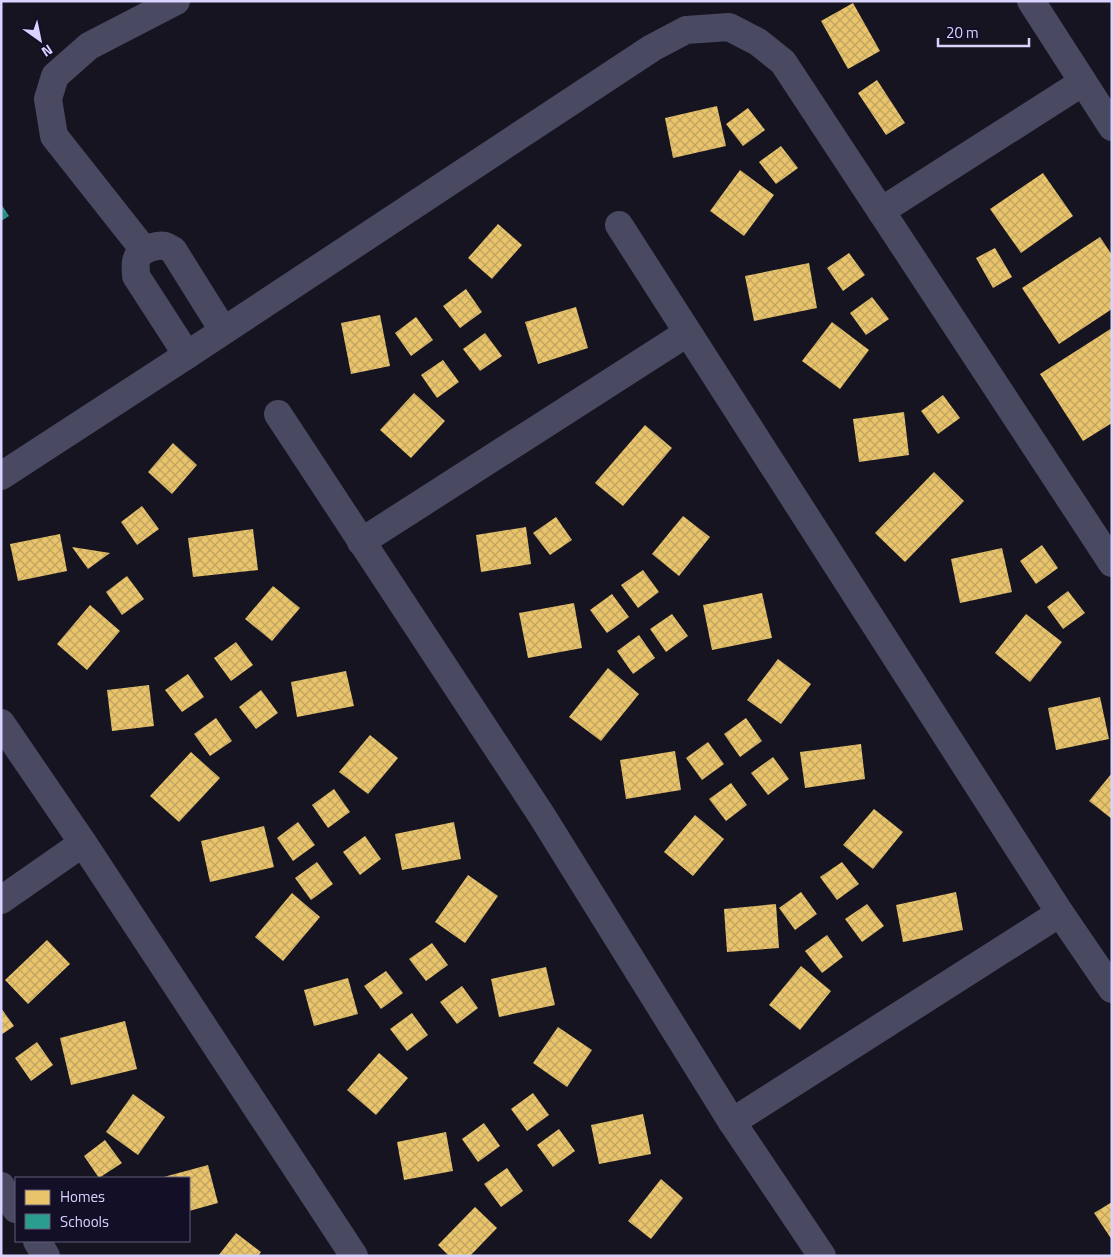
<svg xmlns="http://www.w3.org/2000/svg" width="1113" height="1257" viewBox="0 0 1113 1257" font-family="'Titillium Web',sans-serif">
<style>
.homes{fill:url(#homes-cross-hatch)}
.schools{fill:url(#schools-cross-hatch)}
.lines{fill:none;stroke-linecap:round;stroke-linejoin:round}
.minor{stroke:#4a4962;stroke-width:28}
</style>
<defs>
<pattern id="homes-cross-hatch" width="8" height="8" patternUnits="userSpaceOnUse" patternTransform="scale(1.25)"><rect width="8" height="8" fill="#e9c46a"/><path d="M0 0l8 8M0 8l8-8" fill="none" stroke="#bfa362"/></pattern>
<pattern id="schools-cross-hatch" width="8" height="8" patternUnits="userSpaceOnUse" patternTransform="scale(1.25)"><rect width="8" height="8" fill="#2a9d8f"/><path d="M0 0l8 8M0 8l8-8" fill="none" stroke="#31817b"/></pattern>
</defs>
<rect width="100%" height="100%" fill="#161421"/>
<g class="homes">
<polygon points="853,3 880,51 848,69 821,21"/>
<polygon points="877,80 905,123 886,135 858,93"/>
<polygon points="717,106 726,146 673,158 665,118"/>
<polygon points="748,108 765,130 743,146 726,124"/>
<polygon points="781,146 798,168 776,184 759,162"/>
<polygon points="740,170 774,195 744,236 710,211"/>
<polygon points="1043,173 1073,216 1021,253 990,209"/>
<polygon points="498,224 522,245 492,279 468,258"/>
<polygon points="1100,237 1112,255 1112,309 1059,344 1022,288"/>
<polygon points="995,248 1012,277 993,288 976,258"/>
<polygon points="849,253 865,275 843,291 827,268"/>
<polygon points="809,263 817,308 754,321 745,276"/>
<polygon points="466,289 482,312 460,328 443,306"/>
<polygon points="872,297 889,319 866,335 850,313"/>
<polygon points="576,307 588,348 538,364 525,322"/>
<polygon points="380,315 390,366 351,374 341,323"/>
<polygon points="416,317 433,340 411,356 395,333"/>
<polygon points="832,322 869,350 840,389 802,361"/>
<polygon points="1112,328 1112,423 1083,441 1040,374"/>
<polygon points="485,333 502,356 480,371 463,349"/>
<polygon points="443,360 459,382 437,398 421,375"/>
<polygon points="414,393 445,421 411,458 380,430"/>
<polygon points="943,395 960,418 938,434 921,411"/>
<polygon points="904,412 909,455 859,462 853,419"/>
<polygon points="645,425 672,448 623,506 595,483"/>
<polygon points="173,443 197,465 172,494 148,472"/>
<polygon points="934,472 964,501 905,562 875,533"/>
<polygon points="142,506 159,529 137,545 121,522"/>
<polygon points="683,516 710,537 679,576 652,554"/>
<polygon points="556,517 572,540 550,555 533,533"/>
<polygon points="526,527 531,564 481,572 476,535"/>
<polygon points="253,529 258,570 193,577 188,538"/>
<polygon points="60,534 67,571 18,581 10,544"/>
<polygon points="1042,545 1058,568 1036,584 1020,561"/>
<polygon points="72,547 110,553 88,569"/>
<polygon points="1002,548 1012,592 960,603 951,559"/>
<polygon points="643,570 659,592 638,608 621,585"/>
<polygon points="127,576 144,599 122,615 106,592"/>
<polygon points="273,586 300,608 272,641 245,619"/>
<polygon points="1068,591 1085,613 1063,629 1047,607"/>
<polygon points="762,593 772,638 712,650 703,605"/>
<polygon points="612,594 629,617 607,633 590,610"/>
<polygon points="574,603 582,648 528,658 519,613"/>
<polygon points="90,605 120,631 87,670 57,644"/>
<polygon points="672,614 688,636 666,652 650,629"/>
<polygon points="1026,614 1062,642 1030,682 995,653"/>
<polygon points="639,635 655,658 633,674 617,651"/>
<polygon points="236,642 253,665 231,681 214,658"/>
<polygon points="778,659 811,684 781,724 747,700"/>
<polygon points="608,668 639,694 601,741 569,717"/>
<polygon points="346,671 354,706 297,717 291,682"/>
<polygon points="188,674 204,697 182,712 165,690"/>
<polygon points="149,685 154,726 112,731 107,690"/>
<polygon points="261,690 278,713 256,729 239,707"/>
<polygon points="1100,697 1109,739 1056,750 1048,708"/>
<polygon points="216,718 232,741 210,756 194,734"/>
<polygon points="746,718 762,741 740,757 724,734"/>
<polygon points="370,735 398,758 368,794 339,772"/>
<polygon points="708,742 724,764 702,780 686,758"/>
<polygon points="861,744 865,779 805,788 800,752"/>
<polygon points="675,751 681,790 626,799 620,760"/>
<polygon points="191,752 220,778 179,822 150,796"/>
<polygon points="773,757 789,779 768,795 751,773"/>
<polygon points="1112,773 1112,819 1089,801"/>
<polygon points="731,783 747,805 726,821 709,799"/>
<polygon points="334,789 350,812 328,828 312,805"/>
<polygon points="874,809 903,832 873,869 843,845"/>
<polygon points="695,815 724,839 693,876 664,852"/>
<polygon points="298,822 315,845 293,861 277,838"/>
<polygon points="454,822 461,859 402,870 395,834"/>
<polygon points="264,826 274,867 210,882 201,841"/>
<polygon points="365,836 381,859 360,875 343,852"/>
<polygon points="317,862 333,884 311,900 295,878"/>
<polygon points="842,862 859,884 837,900 820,877"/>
<polygon points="468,875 498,896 465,943 435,922"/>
<polygon points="801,892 817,914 795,930 779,908"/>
<polygon points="956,892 963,930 903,942 896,905"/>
<polygon points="292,893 320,917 283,961 255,937"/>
<polygon points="776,904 779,948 727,952 724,909"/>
<polygon points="867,904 884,926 862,942 845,919"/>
<polygon points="827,935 843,957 822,973 805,951"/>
<polygon points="47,940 70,964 28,1004 5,980"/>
<polygon points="432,943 448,965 426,981 409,959"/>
<polygon points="801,966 831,991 800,1030 769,1005"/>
<polygon points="546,967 555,1005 499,1017 491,979"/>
<polygon points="386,971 403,993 381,1009 364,986"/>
<polygon points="348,978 358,1014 314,1026 304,990"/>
<polygon points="462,986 478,1008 457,1024 440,1002"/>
<polygon points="1,1008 14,1026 1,1035"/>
<polygon points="412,1013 428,1035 407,1051 390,1029"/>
<polygon points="125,1021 137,1069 71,1085 60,1038"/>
<polygon points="558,1027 592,1050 567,1087 533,1063"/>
<polygon points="37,1042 53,1065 31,1081 15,1058"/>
<polygon points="379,1053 408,1078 376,1115 347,1090"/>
<polygon points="533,1093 549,1115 527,1131 511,1109"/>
<polygon points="133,1094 165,1117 138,1155 106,1132"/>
<polygon points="643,1114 651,1154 599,1164 591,1125"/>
<polygon points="484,1123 500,1146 478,1162 462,1139"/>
<polygon points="559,1129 575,1151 553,1167 537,1145"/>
<polygon points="446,1132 453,1171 404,1180 397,1142"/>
<polygon points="105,1140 122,1163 99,1178 84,1156"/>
<polygon points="208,1165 218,1203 189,1211 189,1178 160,1178"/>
<polygon points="507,1168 523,1191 501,1207 484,1184"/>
<polygon points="661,1179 683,1198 651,1239 628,1221"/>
<polygon points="1112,1202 1112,1240 1094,1213"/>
<polygon points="475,1207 497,1228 470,1256 449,1256 438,1245"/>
<polygon points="236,1233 261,1252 258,1256 218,1256"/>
</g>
<polygon class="schools" points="1,204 9,216 1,221"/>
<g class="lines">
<g class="minor">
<polyline points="1031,1 1112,127"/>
<polyline points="881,211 1083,82"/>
<polyline points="619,225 1060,913 1112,989"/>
<polyline points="144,250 54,136 48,99 55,76 89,46 176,1"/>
<path d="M187 355 136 276C136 269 134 261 139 255 143 249 158 244 165 246 168 247 170 249 173 250L223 330"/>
<polyline points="278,414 542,816 732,1122 822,1256"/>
<polyline points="1,476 187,355 652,48 686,30 729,27 758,42 783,62 881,211 1112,563"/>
<polyline points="361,542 687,333"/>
<polyline points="1,723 83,843 354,1256"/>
<polyline points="1,900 83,843"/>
<polyline points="732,1122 1060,913"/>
<polyline points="1,1186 16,1209"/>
<polyline points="37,1241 46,1256"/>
</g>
</g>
<rect width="1113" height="1257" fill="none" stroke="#d9d4ff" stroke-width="5"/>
<rect x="15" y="1177" width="175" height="65" fill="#130f26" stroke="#625e7d"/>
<rect x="25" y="1190" width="25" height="15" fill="#e9c46a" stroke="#625e7d"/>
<text x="60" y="1202" font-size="15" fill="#d9d4ff">Homes</text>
<rect x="25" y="1214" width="25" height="15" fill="#2a9d8f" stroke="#625e7d"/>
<text x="60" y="1227" font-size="15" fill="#d9d4ff">Schools</text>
<g transform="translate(40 40) rotate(147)" stroke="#130f26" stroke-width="4" paint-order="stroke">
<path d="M0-4L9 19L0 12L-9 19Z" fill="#d9d4ff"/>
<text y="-8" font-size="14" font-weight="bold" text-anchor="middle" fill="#d9d4ff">N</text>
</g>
<path d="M938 38v8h91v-8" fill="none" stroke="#d9d4ff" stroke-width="2.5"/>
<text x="946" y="38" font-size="15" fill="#d9d4ff" stroke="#130f26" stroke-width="4" paint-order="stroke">20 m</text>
</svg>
